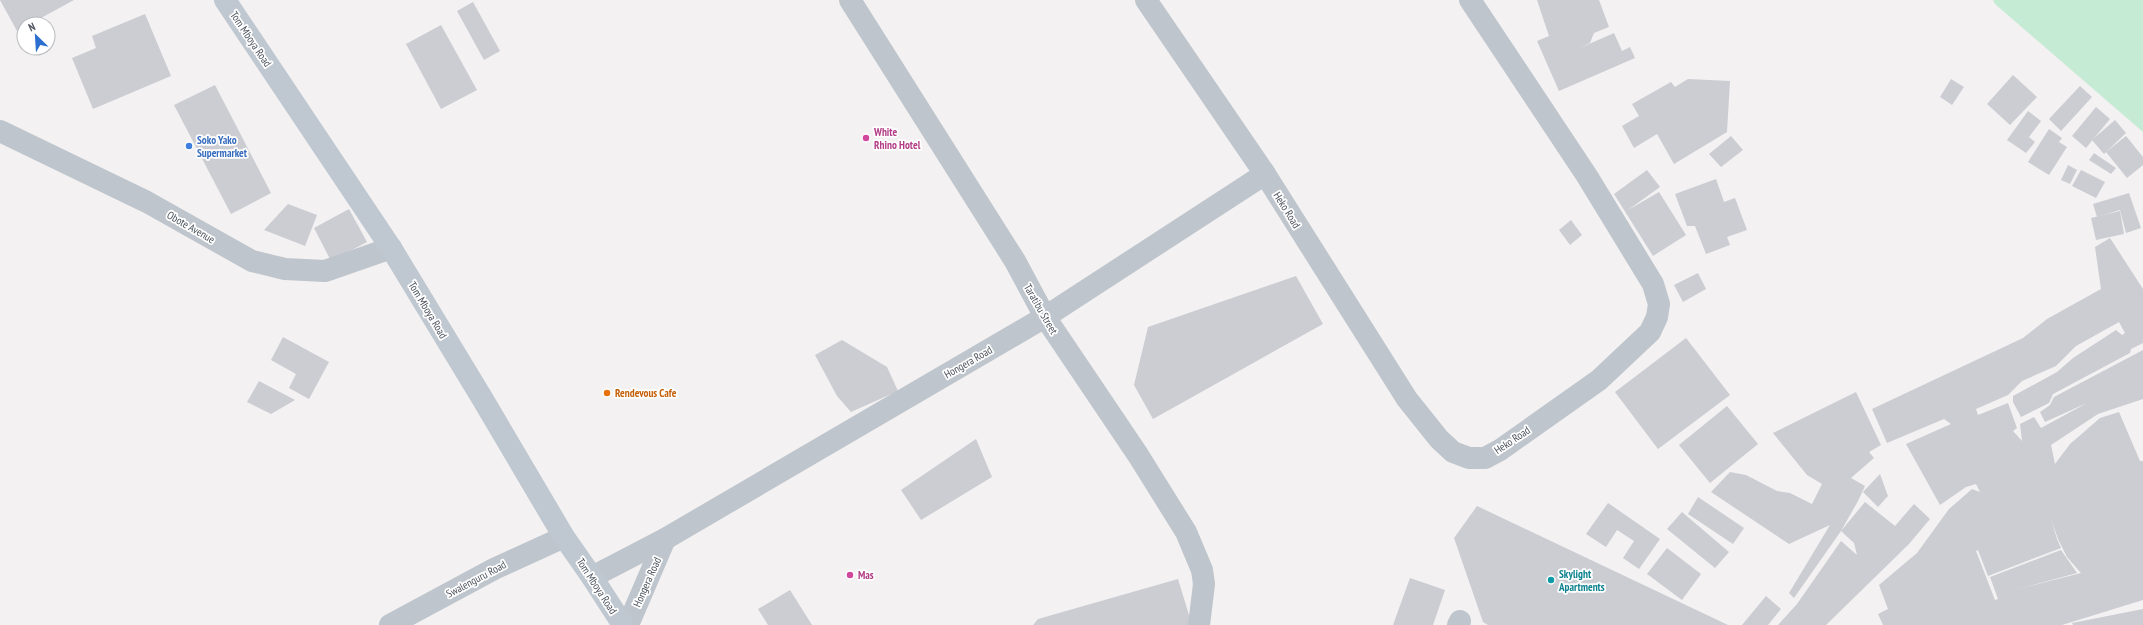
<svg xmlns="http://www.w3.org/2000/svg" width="2143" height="625" viewBox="0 0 2143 625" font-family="'PT Sans Narrow',sans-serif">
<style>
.green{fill:#c5ebd5}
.building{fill:#cbcdd3;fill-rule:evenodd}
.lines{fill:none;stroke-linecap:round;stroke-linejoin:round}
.minor{stroke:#bec5cc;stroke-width:22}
.tertiary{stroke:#bec5cc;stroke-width:22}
.secondary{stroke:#bfc7d0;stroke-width:22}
.hotel-dot{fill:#d1479c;stroke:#fff;stroke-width:1.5}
.shop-dot{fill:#3f7fe0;stroke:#fff;stroke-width:1.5}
.food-dot{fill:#e8710a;stroke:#fff;stroke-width:1.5}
.culture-dot{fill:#0f9aa8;stroke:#fff;stroke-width:1.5}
.labels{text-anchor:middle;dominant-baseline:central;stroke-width:3.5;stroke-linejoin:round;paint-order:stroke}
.street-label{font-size:11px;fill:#4b535c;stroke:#fff}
.hotel-label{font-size:11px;font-weight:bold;fill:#b23c85;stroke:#fff;text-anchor:start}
.shop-label{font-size:11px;font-weight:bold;fill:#366cbe;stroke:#fff;text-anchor:start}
.food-label{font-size:11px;font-weight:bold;fill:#c56008;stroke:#fff;text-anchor:start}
.culture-label{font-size:11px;font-weight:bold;fill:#0d838f;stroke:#fff;text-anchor:start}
</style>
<rect width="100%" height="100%" fill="#f3f1f1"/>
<polygon class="green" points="1993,0 2143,0 2143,132 1995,4"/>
<g class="building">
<polygon points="0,0 74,0 30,24 24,24 24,27 17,31"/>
<polygon points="1537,0 1599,0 1609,27 1594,33 1590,43 1580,48 1614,33 1622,51 1630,47 1635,58 1559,91 1537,41 1549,36"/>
<polygon points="473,2 500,51 484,60 457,11"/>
<polygon points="145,14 171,76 93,109 72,58 96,48 92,36"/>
<polygon points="441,25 477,90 441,109 406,44"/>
<polygon points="2013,75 2037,97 2010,125 1987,104"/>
<polygon points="1688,79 1730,81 1727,132 1674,164 1657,134 1634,148 1622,126 1639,116 1632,104 1671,82 1675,87"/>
<polygon points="1951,79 1964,87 1952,105 1940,97"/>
<polygon points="215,85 271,193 231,214 174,105"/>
<polygon points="2080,86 2092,97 2061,131 2049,119"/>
<polygon points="2096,107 2110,119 2086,148 2072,136"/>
<polygon points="2028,111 2041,121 2029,137 2035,142 2026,153 2007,140"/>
<polygon points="2115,120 2126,133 2104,154 2092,140"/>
<polygon points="2049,129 2062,138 2059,142 2067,147 2049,175 2028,162"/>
<polygon points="1731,136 1743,150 1721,167 1709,154"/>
<polygon points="2126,136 2143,157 2143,165 2127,178 2106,152"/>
<polygon points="2094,153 2116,168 2111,174 2089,160"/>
<polygon points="2068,165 2077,170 2070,184 2061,180"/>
<polygon points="1647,170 1660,187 1628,210 1659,192 1686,235 1653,256 1614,194"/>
<polygon points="2081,170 2105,182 2096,198 2072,186"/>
<polygon points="1716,179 1724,202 1735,198 1747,230 1727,237 1730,245 1706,254 1695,226 1687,226 1675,194"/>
<polygon points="2129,193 2141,228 2126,233 2120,210 2097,217 2093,204"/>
<polygon points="288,204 317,215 305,246 264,230"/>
<polygon points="349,209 367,242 331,261 314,228"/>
<polygon points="2120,211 2124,234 2096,240 2091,218"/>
<polygon points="1571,220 1582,235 1570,245 1559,230"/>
<path d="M2110 238 2143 289V343L2131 349 2130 353 2053 394 2049 403 2021 417 2013 402V396L2057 372 2073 358 2116 330 2122 335 2125 333 2119 322 2076 346 2056 366 2022 381 2008 395 1976 409 1978 415 2008 403 2017 428 2013 431 2022 441 2020 424 2034 417 2041 428 2087 403 2045 422 2040 412 2050 405 2054 397 2143 350V399L2098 414 2051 445 2055 464 2070 444 2100 418 2119 412 2140 461H2143V600L2062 625H1883L1878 614 1888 609 1879 585 1917 553 1949 509 1972 489 1980 492 1976 484 1966 487 1940 505 1906 444 1951 424 1944 419 1887 443 1872 409 2023 338 2047 319 2101 289 2095 247ZM2051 519 2058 539 2067 557 2081 573 2011 591 2077 573 2061 550 1990 577 1998 599 1995 600 1976 551 1978 550 1988 576 2061 548 2057 539Z"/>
<polygon points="1698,273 1706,289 1683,302 1674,285"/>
<polygon points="1296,276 1323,324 1153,419 1134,385 1148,327"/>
<polygon points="283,337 329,362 309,399 289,388 296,374 271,360"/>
<polygon points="1686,338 1730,395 1658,449 1615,392"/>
<polygon points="842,340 887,367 898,391 851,412 837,396 815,355"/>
<polygon points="259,381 295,400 271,414 247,402"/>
<polygon points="1856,392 1881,445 1869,452 1874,458 1851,478 1865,486 1858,501 1841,531 1794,598 1789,593 1830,525 1789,544 1711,492 1730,472 1746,475 1777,491 1790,493 1812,504 1822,484 1807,475 1773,433"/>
<polygon points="1727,406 1758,444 1710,483 1679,445"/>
<polygon points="976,439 992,477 921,520 901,490"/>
<polygon points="1880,474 1888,496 1878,507 1863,492"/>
<polygon points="1698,497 1744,528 1733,544 1688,514"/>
<polygon points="1865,502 1895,526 1914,504 1930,519 1909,544 1826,625 1778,625 1797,604 1841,541 1857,555 1854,543 1841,531"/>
<polygon points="1608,503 1660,539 1639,569 1623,558 1634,541 1617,530 1606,547 1586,534"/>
<polygon points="1477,506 1728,625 1488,625 1483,622 1454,538"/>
<polygon points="1682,512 1729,552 1715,568 1667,529"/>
<polygon points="1667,548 1701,574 1682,600 1647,574"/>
<polygon points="1410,578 1445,590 1433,625 1393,625"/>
<polygon points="1178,579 1192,625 1033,625 1038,619"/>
<polygon points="790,590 812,625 768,625 758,609"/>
<polygon points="1766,596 1781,609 1768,625 1742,625"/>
<polygon points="2143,609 2143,625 2073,625 2072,623"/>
</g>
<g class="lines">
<g class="minor">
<polyline points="850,0 1015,261 1045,317 1138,455 1186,532 1202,570 1204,584 1199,625"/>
<polyline points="1146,0 1265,174 1407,399 1439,439 1453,452 1469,458 1485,458 1500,450 1599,380 1650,332 1657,317 1659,304 1653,284 1587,176 1470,0"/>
<polyline points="0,131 147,202 252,261 285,269 325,271 391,248"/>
<polyline points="592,577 665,539 1045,317 1265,174"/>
<polyline points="628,625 665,539"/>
<polyline points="1458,625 1460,621"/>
</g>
<polyline class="tertiary" points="390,625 494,569 564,537"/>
<polyline class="secondary" points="225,0 391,248 482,398 564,537 592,577 623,625"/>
</g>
<g class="hotel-dot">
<circle cx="866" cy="138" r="4"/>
<circle cx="850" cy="575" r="4"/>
</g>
<circle class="shop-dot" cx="189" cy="146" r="4"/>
<circle class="food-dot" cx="607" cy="393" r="4"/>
<circle class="culture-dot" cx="1551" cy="580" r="4"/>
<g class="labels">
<g class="street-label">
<text transform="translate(251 39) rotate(56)">Tom Mboya Road</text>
<text transform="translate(1287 210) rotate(58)">Heko Road</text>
<text transform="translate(191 227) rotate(30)">Obote Avenue</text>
<text transform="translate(1041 309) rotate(60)">Taratibu Street</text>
<text transform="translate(428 310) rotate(59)">Tom Mboya Road</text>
<text transform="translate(968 362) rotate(-30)">Hongera Road</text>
<text transform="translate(1512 440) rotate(-34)">Heko Road</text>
<text transform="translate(476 579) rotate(-28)">Swalenguru Road</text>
<text transform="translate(647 582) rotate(-66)">Hongera Road</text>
<text transform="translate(597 586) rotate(57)">Tom Mboya Road</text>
</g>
<g class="hotel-label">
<text x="874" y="132">White<tspan x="874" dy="13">Rhino Hotel</tspan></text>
<text x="858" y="575">Mas</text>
</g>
<g class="shop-label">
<text x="197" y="140">Soko Yako<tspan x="197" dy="13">Supermarket</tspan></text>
</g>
<g class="food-label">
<text x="615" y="393">Rendevous Cafe</text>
</g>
<g class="culture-label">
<text x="1559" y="574">Skylight<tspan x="1559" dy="13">Apartments</tspan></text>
</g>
</g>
<g transform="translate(36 36) rotate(335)"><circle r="19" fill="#ffffff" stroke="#b7babe"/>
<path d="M0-3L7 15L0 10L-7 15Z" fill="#2d6fd1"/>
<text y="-6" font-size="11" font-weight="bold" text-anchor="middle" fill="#4b535c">N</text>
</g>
</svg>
